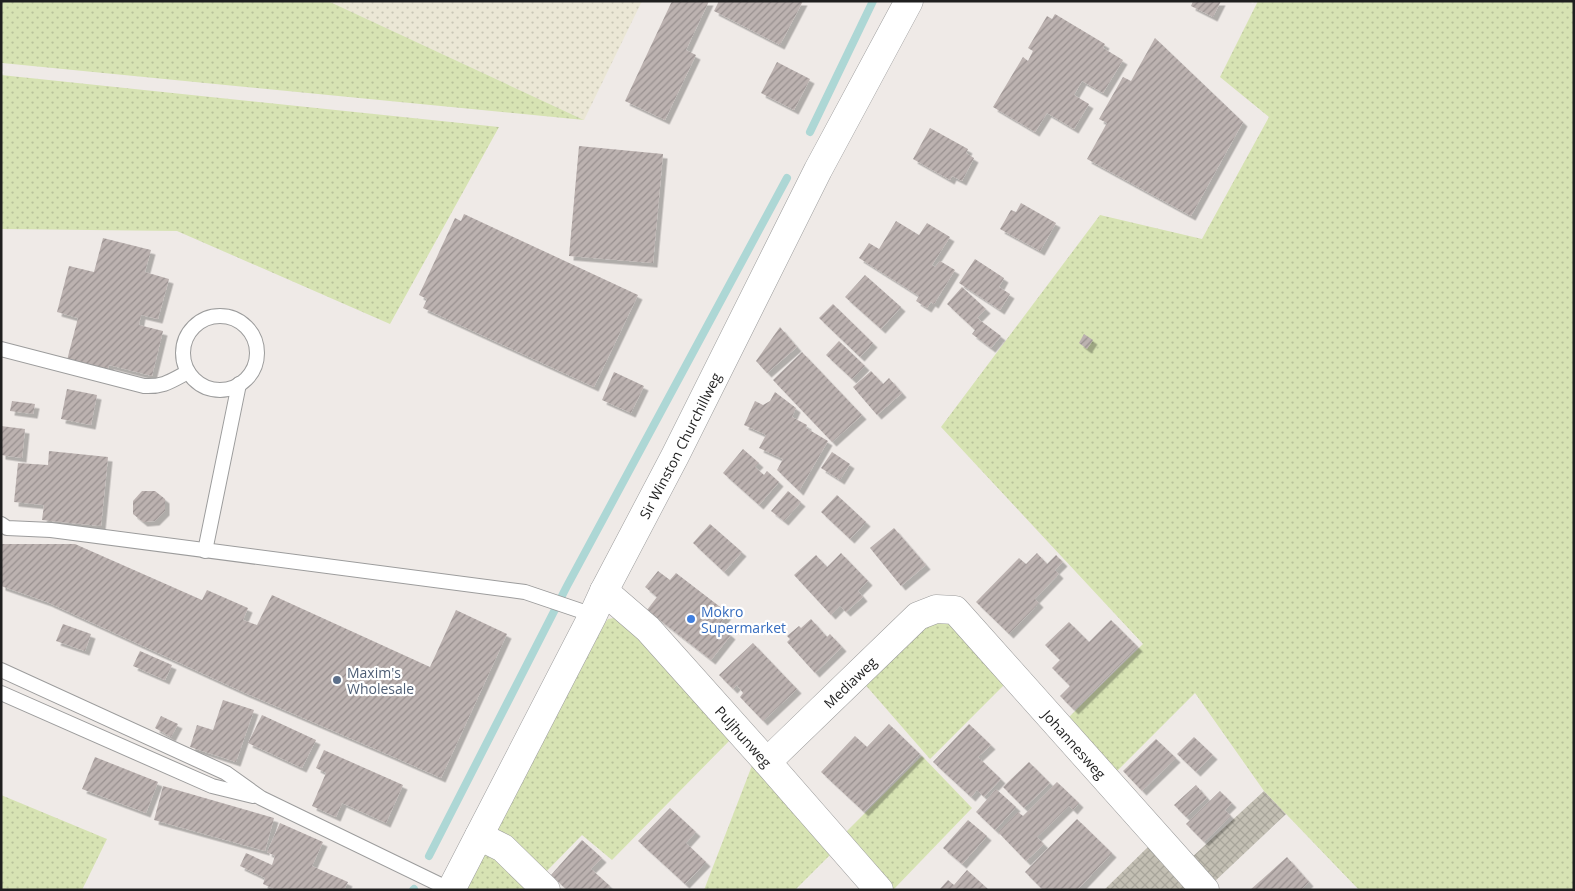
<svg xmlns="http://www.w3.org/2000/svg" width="1575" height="891" viewBox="0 0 1575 891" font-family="'Open Sans',sans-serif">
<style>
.construction{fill:url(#construction-cross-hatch)}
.farmland{fill:url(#farmland-dots)}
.grass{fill:url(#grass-dots)}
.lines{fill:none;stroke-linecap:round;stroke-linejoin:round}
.stream{stroke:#add7d5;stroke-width:8}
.building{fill:url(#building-hatch);filter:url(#shadow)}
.service-casing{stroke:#9c9c9c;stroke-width:16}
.minor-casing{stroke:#9c9c9c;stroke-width:29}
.tertiary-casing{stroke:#9c9c9c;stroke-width:29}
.service{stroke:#fff;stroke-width:14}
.minor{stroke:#fff;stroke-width:28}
.tertiary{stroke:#fff;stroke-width:28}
.shop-dot{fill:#3f7fe0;stroke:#fff;stroke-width:2}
.service-dot{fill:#5c6f8a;stroke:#fff;stroke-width:2}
.labels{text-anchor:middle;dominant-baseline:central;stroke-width:4.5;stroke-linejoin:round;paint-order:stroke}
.street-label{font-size:14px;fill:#1f1f1f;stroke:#fff}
.shop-label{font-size:14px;fill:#366cbe;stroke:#fff;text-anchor:start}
.service-label{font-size:14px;fill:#4e5e75;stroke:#fff;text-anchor:start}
</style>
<defs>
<pattern id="construction-cross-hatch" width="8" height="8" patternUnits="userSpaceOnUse" patternTransform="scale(1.25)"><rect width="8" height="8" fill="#c3bfb3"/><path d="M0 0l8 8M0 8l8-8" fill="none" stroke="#a7a49a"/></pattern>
<pattern id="farmland-dots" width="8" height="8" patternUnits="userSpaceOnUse" patternTransform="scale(1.25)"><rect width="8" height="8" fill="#ebe7d5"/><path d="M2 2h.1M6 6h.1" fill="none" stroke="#c9c6b6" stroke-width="1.8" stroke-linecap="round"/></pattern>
<pattern id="grass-dots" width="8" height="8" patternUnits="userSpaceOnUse" patternTransform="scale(1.25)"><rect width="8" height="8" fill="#d7e3b3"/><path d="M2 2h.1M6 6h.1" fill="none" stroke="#b8c29a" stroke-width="1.8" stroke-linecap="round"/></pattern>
<pattern id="building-hatch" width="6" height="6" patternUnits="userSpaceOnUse" patternTransform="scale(1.25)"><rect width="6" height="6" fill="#bcb2b0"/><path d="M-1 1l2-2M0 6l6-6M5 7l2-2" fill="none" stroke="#98908f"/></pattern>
<filter id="shadow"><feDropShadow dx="4.5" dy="4.5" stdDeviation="0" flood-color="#0004"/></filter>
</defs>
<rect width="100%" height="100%" fill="#efeae7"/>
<g class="construction">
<polygon points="1264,791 1286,814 1213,883 1190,859"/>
<polygon points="1151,844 1195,890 1104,890"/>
</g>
<polygon class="farmland" points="328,1 642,1 584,120"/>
<g class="grass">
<polygon points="1,1 328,1 584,120 2,63"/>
<polygon points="1258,1 1574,1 1574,890 1359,890 1264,791 1195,693 1117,771 1065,721 1143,644 941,427 1100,215 1202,239 1269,117 1220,77"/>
<polygon points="1,75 499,127 390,324 177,231 1,229"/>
<polygon points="614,618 620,620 633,630 733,737 612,860 582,835 541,877 500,835 498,829 605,623 608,619"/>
<polygon points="946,619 1011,678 930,759 862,681 921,624"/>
<polygon points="922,756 972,808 894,889 844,834"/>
<polygon points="753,763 835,850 795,890 704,890"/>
<polygon points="1,795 107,839 82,890 1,890"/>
<polygon points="492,851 540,890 466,890 485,854"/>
</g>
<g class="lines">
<g class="stream">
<polyline points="810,132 873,1"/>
<polyline points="429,856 567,586 787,178"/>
<polyline points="413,890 414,889"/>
</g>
</g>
<g class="building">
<polygon points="672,1 709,1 686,50 696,55 665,120 625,101"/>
<polygon points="719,1 803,1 780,45 714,11"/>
<polygon points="1193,1 1221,1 1213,17 1191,6"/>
<polygon points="1055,14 1105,44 1103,48 1123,60 1103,93 1082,81 1074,95 1089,104 1074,129 1047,113 1035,132 993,107 1023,57 1028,61 1033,51 1028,48 1047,16 1052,19"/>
<polygon points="1155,38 1243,122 1191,216 1087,159 1107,123 1099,119 1123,77 1131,81"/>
<polygon points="777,62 810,79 794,110 761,93"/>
<polygon points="930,128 968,149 966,153 974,158 962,181 952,176 950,180 913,159"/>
<polygon points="579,146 663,154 653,263 569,256"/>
<polygon points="1021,203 1056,223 1040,251 1000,229 1011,210 1016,212"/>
<polygon points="464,214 638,295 594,387 423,308 427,299 419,295 455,218 461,221"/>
<polygon points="896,221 919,235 927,223 950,237 932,265 935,267 940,261 955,270 934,304 931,302 927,308 916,301 919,296 859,258 869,243 879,249"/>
<polygon points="103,238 151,250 145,272 169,279 158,319 141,315 139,325 163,331 152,376 109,365 107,374 66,364 78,318 57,312 69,266 94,272"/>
<polygon points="975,259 1004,278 999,287 1010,294 1000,310 959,283"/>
<polygon points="865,275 901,307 881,329 845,297"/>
<polygon points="962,287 986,309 977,318 1001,336 991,348 972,334 975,330 947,304"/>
<polygon points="833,304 873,343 860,357 819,318"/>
<polygon points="780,327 797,347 767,373 756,361"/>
<polygon points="1084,334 1093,340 1087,349 1079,343"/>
<polygon points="839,341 865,366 852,379 826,355"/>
<polygon points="802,352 862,415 832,442 773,380"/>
<polygon points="871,371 883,384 889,378 902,393 877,415 853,387"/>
<polygon points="614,372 644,386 631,413 602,400"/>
<polygon points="67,389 97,395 91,425 61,419"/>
<polygon points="775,392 796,408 792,417 807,425 806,428 828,441 799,491 777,470 783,459 759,448 766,435 744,425 755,401 763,405 770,401"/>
<polygon points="12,401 35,404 33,414 10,411"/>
<polygon points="1,426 25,429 22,458 1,455"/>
<polygon points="743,449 759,463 755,467 764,475 767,471 779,482 759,505 723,473"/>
<polygon points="49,451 108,457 101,526 42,520 44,505 14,502 18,463 48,465"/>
<polygon points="832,452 850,464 840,480 821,468"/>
<polygon points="142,491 155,491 165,499 165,511 155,521 143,522 133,514 133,501"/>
<polygon points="788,491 801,502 784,521 771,511"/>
<polygon points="837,495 866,522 850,539 821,512"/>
<polygon points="710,524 742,552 724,572 693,543"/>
<polygon points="894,528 926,565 901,586 870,548"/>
<polygon points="1,544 75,544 202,600 207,590 248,608 243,620 257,625 272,595 430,667 456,610 507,634 441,778 389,755 245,693 47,602 1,586"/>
<polygon points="841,553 868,581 858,591 863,597 846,612 840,606 831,615 794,575 816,555 827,567"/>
<polygon points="1037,553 1047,564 1056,555 1063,562 1055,570 1059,574 1035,599 1039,603 1009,634 976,602 1019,558 1026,564"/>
<polygon points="658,571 670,580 676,573 728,613 719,625 731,635 711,660 647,610 657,597 645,587"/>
<polygon points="811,619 827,637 830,634 842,647 815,673 787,642 790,639 787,636 799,626 801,628"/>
<polygon points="1111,620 1138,647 1074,710 1060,696 1070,686 1052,668 1060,660 1045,645 1069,622 1089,642"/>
<polygon points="63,624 91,634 85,651 56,641"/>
<polygon points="753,643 797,689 763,721 740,697 743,693 737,685 733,689 719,675"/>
<polygon points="140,651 172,665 165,680 133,666"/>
<polygon points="223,700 254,710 236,762 190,747 197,725 213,730"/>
<polygon points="262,715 316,740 302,768 248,743"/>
<polygon points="161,716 178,724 171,737 155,728"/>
<polygon points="889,724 920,754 864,812 821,772 855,736 867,747"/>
<polygon points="969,724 991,745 978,757 1001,779 984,797 977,790 971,797 933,762"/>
<polygon points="1194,737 1213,755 1196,772 1177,754"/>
<polygon points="1156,739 1176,758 1142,791 1123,771"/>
<polygon points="324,750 403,785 386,823 342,803 336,817 312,806 326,773 316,768"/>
<polygon points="95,757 158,782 146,813 82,789"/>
<polygon points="1029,762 1050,783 1024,808 1003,787"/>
<polygon points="1057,782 1079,803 1073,810 1069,806 1037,837 1044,844 1026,861 998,832 1018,812 1023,816"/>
<polygon points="1196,785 1207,798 1186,817 1174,805"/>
<polygon points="163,786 274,818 265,851 154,820"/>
<polygon points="996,789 1016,807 995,830 976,812"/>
<polygon points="1220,791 1232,803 1225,810 1231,816 1204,842 1186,824"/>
<polygon points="670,808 696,832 686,843 706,862 685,884 638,841"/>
<polygon points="1077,819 1112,853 1077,890 1043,890 1025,872"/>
<polygon points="968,820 987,836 962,864 943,848"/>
<polygon points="280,823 323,842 312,866 348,882 344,890 276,890 263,884 265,878 240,866 246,853 272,865 275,856 267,852"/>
<polygon points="582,840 602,858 591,869 610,886 607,890 567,890 551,875"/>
<polygon points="1287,857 1309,882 1301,890 1250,890"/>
<polygon points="967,870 989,890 939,890 948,880 954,885"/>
</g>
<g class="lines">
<defs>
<g id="service">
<circle cx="220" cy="353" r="37"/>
<path d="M1 349 144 386C164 387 171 381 188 372"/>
<polyline points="1,524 7,528 51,530 525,592 593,615"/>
<polyline points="205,551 239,384"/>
<polyline points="1,670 226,773 261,798 451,890"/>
<polyline points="1,693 212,786 253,796"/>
</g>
<g id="minor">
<path id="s1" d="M604 591 648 629 767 762 879 890"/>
<path id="s2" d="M767 762 918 616 936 609 955 610 1205 890"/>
<polyline points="479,836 503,848 546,890"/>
</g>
<g id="tertiary">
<path id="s3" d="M451 890 593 615 604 591 675 456 818 170 909 1"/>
</g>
</defs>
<use href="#service" class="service-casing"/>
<use href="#minor" class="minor-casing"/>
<use href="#tertiary" class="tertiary-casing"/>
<use href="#service" class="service"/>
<use href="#minor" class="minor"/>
<use href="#tertiary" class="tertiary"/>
</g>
<circle class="shop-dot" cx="691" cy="619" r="5"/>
<circle class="service-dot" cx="337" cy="680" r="5"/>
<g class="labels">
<g class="street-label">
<text stroke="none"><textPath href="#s3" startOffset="500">Sir Winston Churchillweg</textPath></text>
<text stroke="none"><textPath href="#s2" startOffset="115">Mediaweg</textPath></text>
<text stroke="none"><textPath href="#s1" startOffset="202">Puljhunweg</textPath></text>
<text stroke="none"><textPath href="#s2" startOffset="428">Johannesweg</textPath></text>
</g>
<g class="shop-label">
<text x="701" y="611">Mokro<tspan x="701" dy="16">Supermarket</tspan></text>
</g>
<g class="service-label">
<text x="347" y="672">Maxim's<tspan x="347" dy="16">Wholesale</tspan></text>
</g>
</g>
<rect width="1575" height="891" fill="none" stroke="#1f1f1f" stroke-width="5"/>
</svg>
